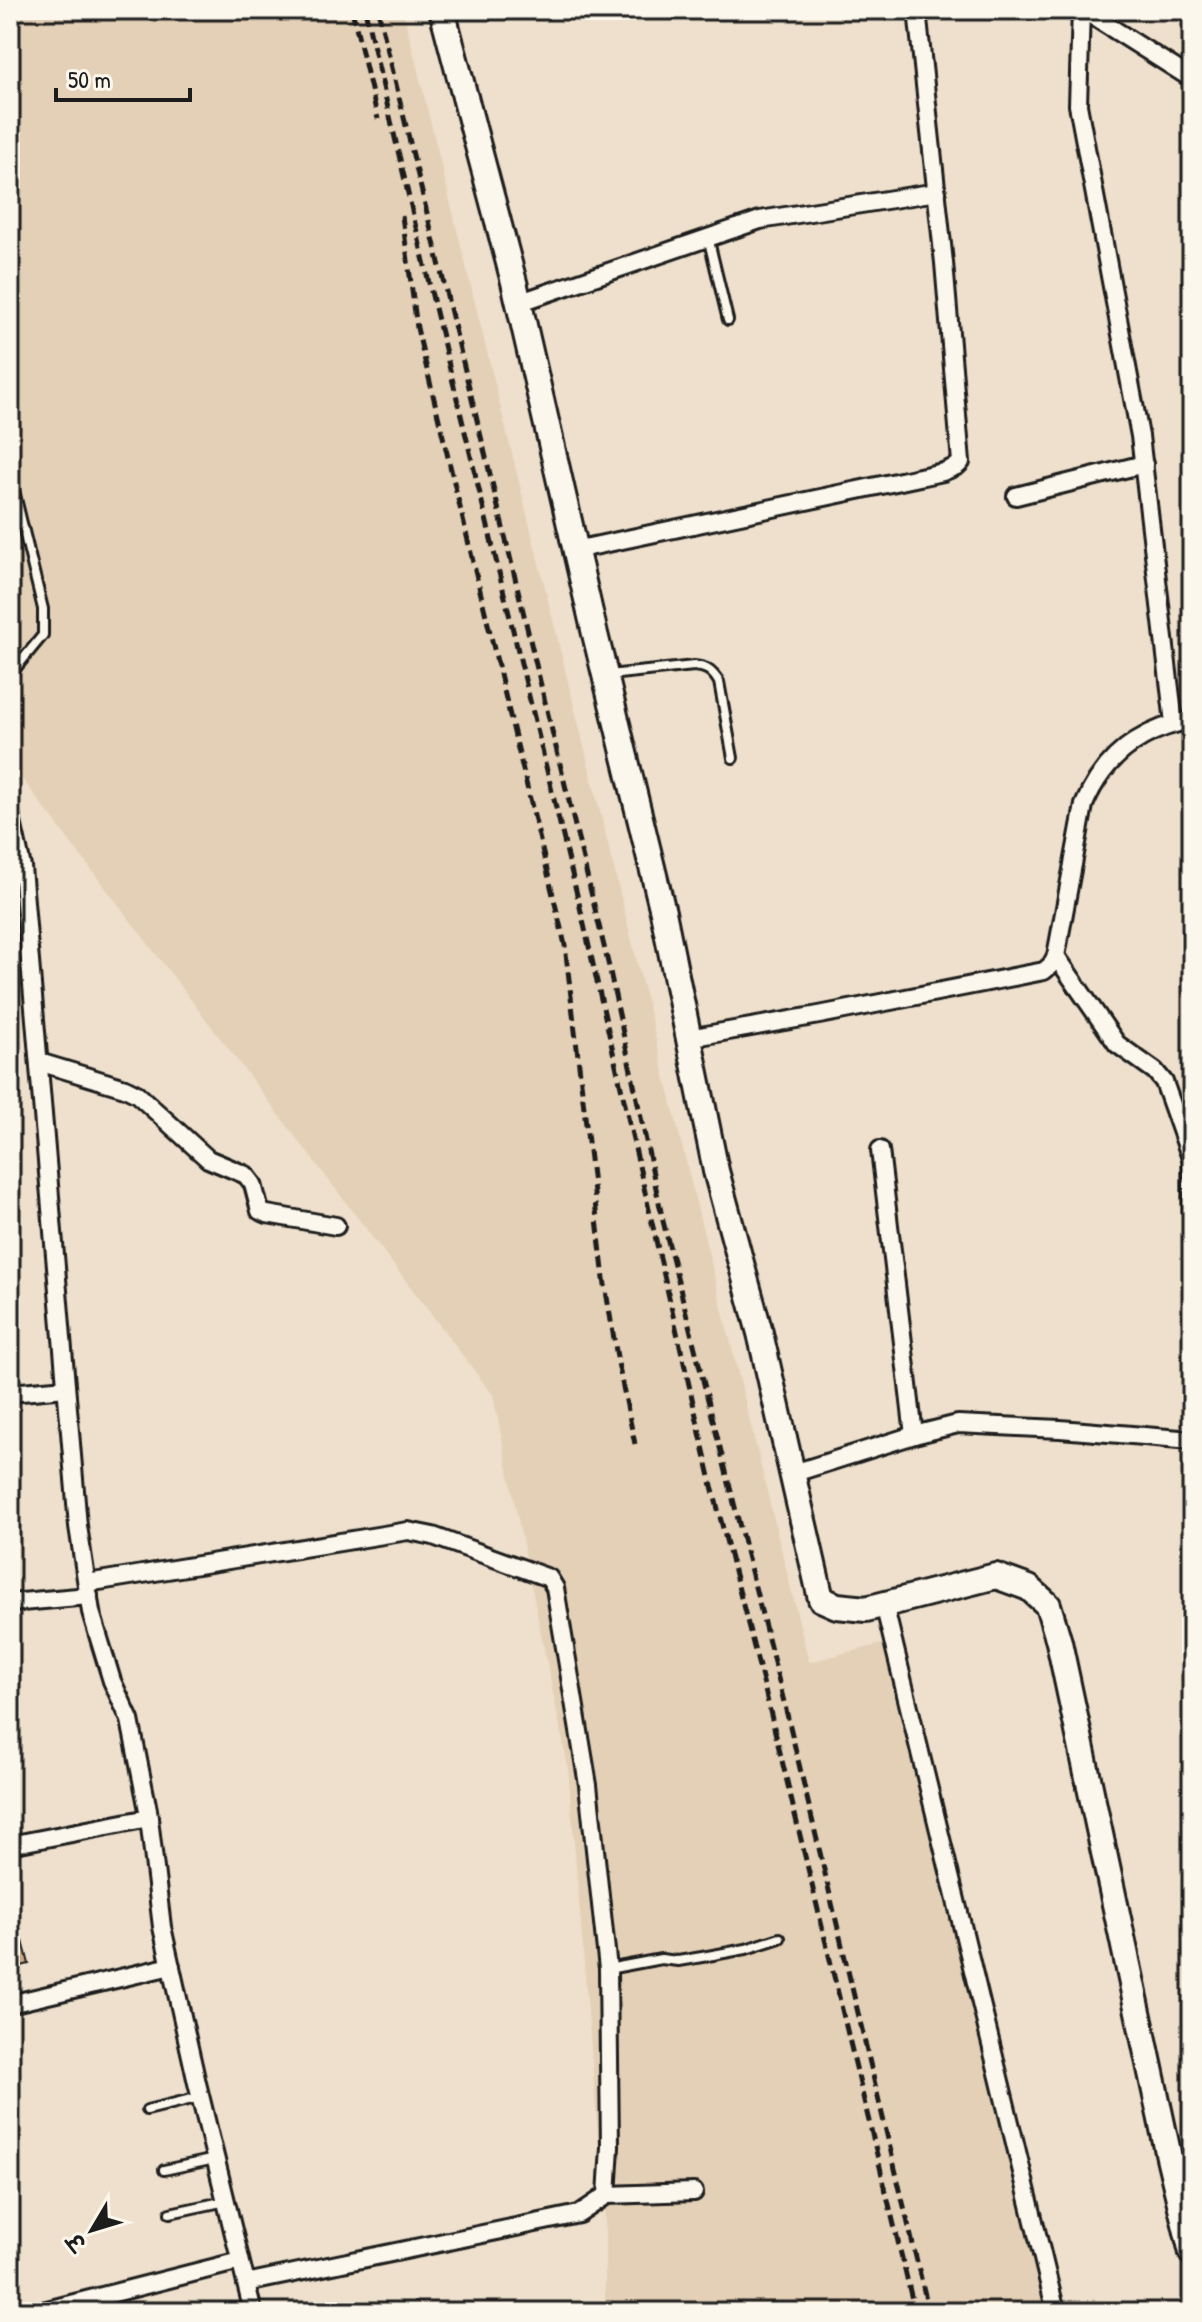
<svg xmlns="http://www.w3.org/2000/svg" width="1202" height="2322" viewBox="0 0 1202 2322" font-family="'Patrick Hand','Playpen Sans Deva',sans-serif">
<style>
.built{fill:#e4d0b6}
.building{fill:#ceaa81;stroke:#1c1c1c;stroke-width:2}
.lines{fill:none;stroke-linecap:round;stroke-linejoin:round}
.lane-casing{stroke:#1c1c1c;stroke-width:14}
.street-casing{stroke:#1c1c1c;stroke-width:22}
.secondary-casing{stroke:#1c1c1c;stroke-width:30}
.lane{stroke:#fbf7ec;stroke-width:8}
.street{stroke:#fbf7ec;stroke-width:16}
.secondary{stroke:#fbf7ec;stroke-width:24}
.rail{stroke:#1c1c1c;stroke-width:5;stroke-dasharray:12 6;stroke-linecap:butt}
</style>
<rect width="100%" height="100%" fill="#eee0cc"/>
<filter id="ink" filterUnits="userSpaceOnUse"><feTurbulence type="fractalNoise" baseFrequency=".0125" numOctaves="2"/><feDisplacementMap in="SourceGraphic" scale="16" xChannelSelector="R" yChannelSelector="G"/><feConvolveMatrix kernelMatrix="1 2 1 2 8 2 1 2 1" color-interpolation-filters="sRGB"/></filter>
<g filter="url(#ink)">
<polygon class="built" points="10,10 403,10 809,1662 898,1640 1049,2312 605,2312 605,2220 568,1767 493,1395 10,763"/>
<polygon class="building" points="23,1941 29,1964 10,1969 10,1945"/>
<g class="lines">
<defs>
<g id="lane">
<polyline points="708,237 728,320"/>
<polyline points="10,474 43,609 43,635 10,675"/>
<path d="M609 675 694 666C707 667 712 671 719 682L733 758"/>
<polyline points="608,1969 661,1959 678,1961 702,1957 746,1949 780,1938"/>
<polyline points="147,2110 200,2097"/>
<polyline points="10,2145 11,2145"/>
<polyline points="164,2170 215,2159"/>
<polyline points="170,2213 226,2201"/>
</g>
<g id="street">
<polyline points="1081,10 1078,105 1140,436 1174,723"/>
<polyline points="1083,10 1192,79"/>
<polyline points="518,303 760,220 937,192"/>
<polyline points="1016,496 1144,464"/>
<polyline points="575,550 943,472 957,466 961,462 944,263 917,10"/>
<polyline points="10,813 22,867 78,1526 91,1612 112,1681 130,1720 148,1810 162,1927 197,2083 253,2312"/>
<polyline points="1056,956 1117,1044 1155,1071 1164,1082 1192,1161 1192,1211"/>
<path d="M689 1038 819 1015 1044 971 1051 965 1056 956 1084 805C1104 757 1141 729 1192 720"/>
<polyline points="39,1062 125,1088 137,1094 208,1159 246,1175 253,1184 260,1211 267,1214 336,1226"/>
<polyline points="880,1150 914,1435"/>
<polyline points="10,1393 66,1388"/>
<polyline points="791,1474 914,1435 958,1424 1060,1429 1192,1440"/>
<polyline points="87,1583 408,1531 433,1536 549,1578 555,1588 588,1785 608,1969 610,2147 607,2195"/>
<polyline points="10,1603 89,1596"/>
<polyline points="884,1604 1056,2312"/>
<polyline points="10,1845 149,1818"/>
<polyline points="10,2004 171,1966"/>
<polyline points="246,2283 579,2214 607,2195 694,2192"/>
<polyline points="39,2312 240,2261"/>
</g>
<polyline id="secondary" points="442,10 514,282 595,634 663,912 716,1171 760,1333 821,1599 837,1606 866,1609 996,1576 1029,1588 1048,1605 1059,1642 1169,2157 1192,2253"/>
</defs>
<use href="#lane" class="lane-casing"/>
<use href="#street" class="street-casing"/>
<use href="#secondary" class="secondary-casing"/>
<use href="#lane" class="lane"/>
<use href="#street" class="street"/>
<use href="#secondary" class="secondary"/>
<g class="rail">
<polyline points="352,10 378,119"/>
<polyline points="365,10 429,283 580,907 713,1490 763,1682 915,2312"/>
<polyline points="378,10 609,967 663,1221 789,1722 929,2312"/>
<polyline points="402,216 417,328 565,945 604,1279 618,1363 635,1444"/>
</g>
</g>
</g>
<rect width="1202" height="2322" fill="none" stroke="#fbf7ec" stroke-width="40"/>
<rect x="20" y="20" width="1162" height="2282" fill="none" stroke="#1c1c1c" stroke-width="3" filter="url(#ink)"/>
<g transform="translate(92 2230) rotate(232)" stroke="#fbf7ec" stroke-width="6" paint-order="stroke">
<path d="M0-6L14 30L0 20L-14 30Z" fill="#1c1c1c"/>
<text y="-12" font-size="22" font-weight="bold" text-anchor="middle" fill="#1c1c1c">उ</text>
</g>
<path d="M56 88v12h134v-12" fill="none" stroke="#1c1c1c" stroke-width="4"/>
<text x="68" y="88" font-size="24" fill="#1c1c1c" stroke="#fbf7ec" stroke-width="6" paint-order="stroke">50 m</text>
</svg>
